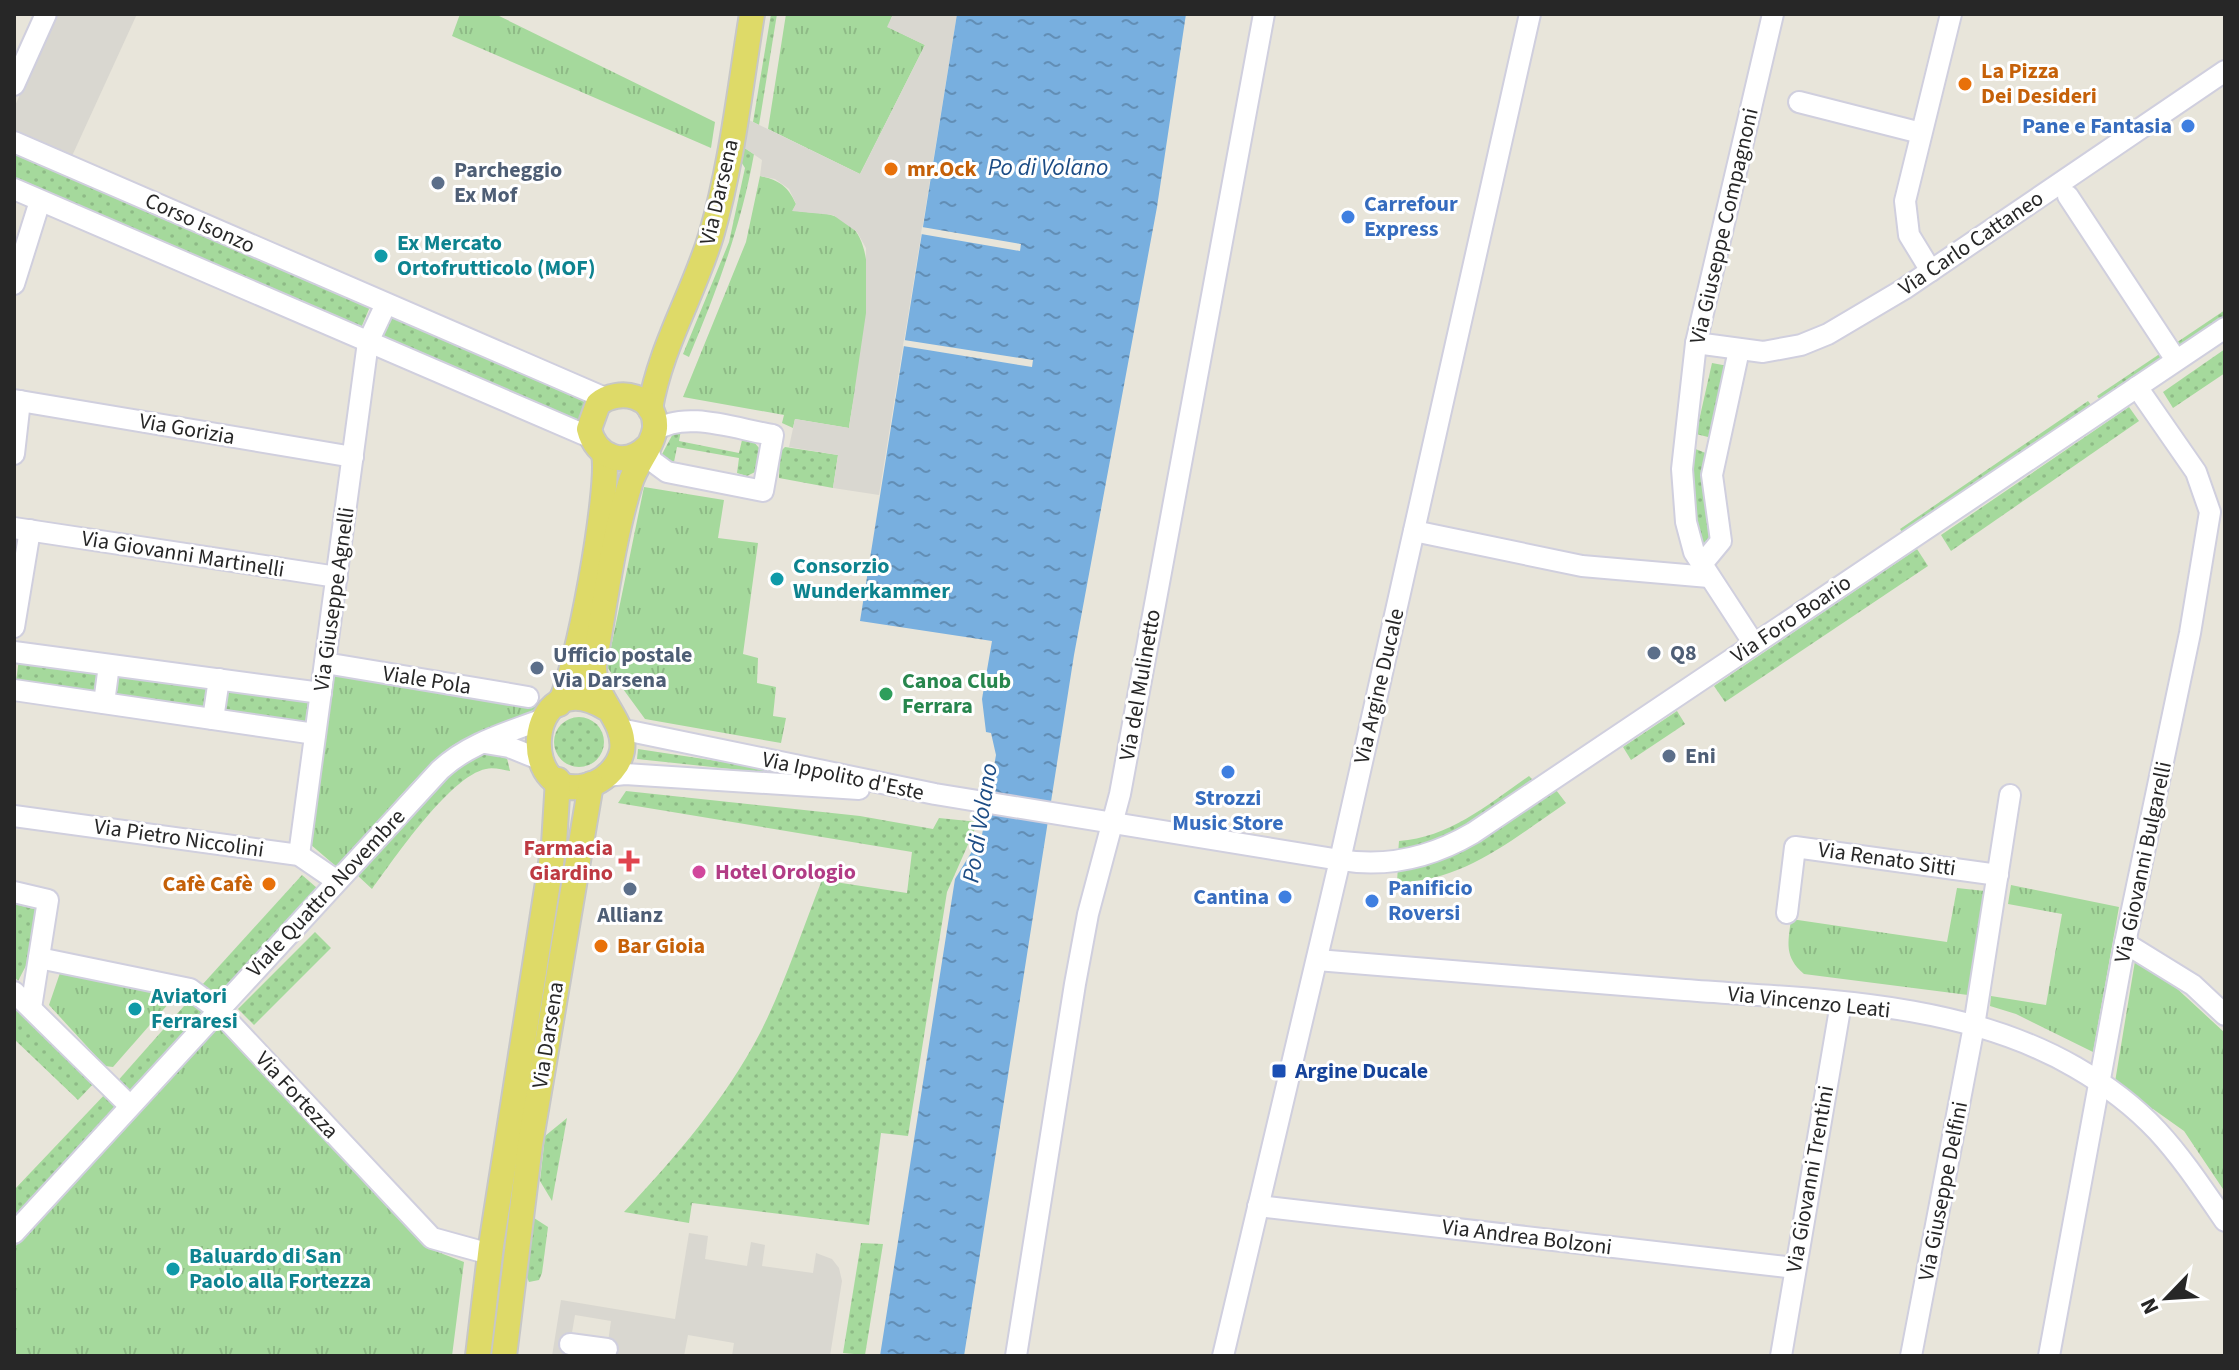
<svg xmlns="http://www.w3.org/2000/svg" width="2239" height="1370" viewBox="0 0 2239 1370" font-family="'Source Sans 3',sans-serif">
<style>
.grass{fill:url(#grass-dots)}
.park{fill:url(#park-tufts)}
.plaza{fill:#d9d7d0}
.water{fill:url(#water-ripples)}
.pier{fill:#e8e5da}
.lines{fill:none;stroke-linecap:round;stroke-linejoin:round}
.minor-casing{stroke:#d0cfde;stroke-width:24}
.major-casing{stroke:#c7c7c7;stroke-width:28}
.minor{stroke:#fff;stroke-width:20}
.major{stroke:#deda68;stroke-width:24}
.food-dot{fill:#e8710a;stroke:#fff;stroke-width:3}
.shop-dot{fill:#3f7fe0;stroke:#fff;stroke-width:3}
.service-dot{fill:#5c6f8a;stroke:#fff;stroke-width:3}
.culture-dot{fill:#0f9aa8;stroke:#fff;stroke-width:3}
.leisure-dot{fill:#2e9e5b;stroke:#fff;stroke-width:3}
.health-dot{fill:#e0444e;stroke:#fff;stroke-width:3}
.hotel-dot{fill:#d1479c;stroke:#fff;stroke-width:3}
.transit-dot{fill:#1a4fb4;stroke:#fff;stroke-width:3}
.labels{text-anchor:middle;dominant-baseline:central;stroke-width:6;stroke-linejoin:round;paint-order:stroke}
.food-label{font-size:22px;font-weight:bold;fill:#c56008;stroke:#fff;text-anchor:start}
.shop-label{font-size:22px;font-weight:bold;fill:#366cbe;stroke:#fff;text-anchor:end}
.service-label{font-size:22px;font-weight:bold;fill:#4e5e75;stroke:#fff;text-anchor:start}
.street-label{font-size:22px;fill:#272727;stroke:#fff}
.culture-label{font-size:22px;font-weight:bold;fill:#0d838f;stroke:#fff;text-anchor:start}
.leisure-label{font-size:22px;font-weight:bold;fill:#27864d;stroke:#fff;text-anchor:start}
.health-label{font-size:22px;font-weight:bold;fill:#be3a42;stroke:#fff;text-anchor:end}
.hotel-label{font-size:22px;font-weight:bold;fill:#b23c85;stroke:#fff;text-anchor:start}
.transit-label{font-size:22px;font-weight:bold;fill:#164399;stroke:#fff;text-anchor:start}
.water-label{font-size:24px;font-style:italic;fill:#1c4c85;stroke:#fff}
</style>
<defs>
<pattern id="grass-dots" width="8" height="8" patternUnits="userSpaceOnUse" patternTransform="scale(2)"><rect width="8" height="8" fill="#a5d99c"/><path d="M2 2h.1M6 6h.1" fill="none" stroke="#8eba86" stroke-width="1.8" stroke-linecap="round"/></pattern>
<pattern id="park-tufts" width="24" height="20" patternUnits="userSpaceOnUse" patternTransform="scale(2)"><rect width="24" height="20" fill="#a5d99c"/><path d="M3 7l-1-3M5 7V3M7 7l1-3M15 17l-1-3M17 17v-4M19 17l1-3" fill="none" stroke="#8eba86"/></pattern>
<pattern id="water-ripples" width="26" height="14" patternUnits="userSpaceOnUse" patternTransform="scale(2)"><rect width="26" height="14" fill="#78afdf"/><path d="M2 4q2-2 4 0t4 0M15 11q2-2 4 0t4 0" fill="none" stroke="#628eb5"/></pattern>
</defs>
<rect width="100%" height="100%" fill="#e8e5da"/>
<g class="grass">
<polygon points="771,14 777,14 759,125 753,122"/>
<path d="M743 147 754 154C741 227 717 290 689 357L683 354 729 242 745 168 740 160Z"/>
<polygon points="14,149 372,302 361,328 14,177"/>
<polygon points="2225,310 2225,322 2103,404 2097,396"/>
<polygon points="388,315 591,402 580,426 377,339"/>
<polygon points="2225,349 2225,373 2173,408 2163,392"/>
<polygon points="1712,363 1728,366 1712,438 1696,434"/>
<polygon points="2088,401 2095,410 1906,538 1900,529"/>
<polygon points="2129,407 2139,421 1951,551 1941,535"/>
<polygon points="676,428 681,430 679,441 739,453 742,440 754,442 759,448 755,472 747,476 737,473 739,458 677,447 674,462 660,458"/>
<polygon points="785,447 838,455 833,488 779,478 780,452"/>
<path d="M1693 448 1708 454 1716 538 1707 550C1690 521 1693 481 1693 448Z"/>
<polygon points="1917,549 1928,566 1725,702 1714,686"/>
<polygon points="19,659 101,671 97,695 16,682"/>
<polygon points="119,674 211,686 209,709 116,697"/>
<polygon points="228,687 314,701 310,724 224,709"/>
<polygon points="1677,711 1685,724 1631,760 1623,747"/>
<circle cx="579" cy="742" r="25"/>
<polygon points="638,749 862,783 637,759"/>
<path d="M481 751 506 754 510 771C503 770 493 767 486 769 450 776 394 859 372 889L356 874 455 768Z"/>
<path d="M1529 776 1536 783 1459 836 1398 854 1399 841C1449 838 1489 804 1529 776Z"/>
<path d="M1553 786 1566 803C1514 838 1462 883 1397 882L1398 866Z"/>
<path d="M626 791 860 816 933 829 939 818 978 822 947 892 908 1136 881 1133 869 1225 692 1203 689 1223 624 1212C676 1157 725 1100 760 1033 785 984 802 930 822 880L907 893 912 852 618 803Z"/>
<polygon points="302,875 317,888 217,999 202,985"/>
<polygon points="14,904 38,910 30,958 18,981 14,976"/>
<polygon points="315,932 331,948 254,1025 238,1009"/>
<polygon points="192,997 205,1009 128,1095 115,1084"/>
<polygon points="14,1001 95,1082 78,1100 14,1039"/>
<polygon points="108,1091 121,1104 14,1223 14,1190"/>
<polygon points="567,1118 552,1201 540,1181 545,1136"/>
<polygon points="534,1218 548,1227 542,1273 539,1280 529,1282 526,1275"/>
<polygon points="861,1243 883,1244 865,1355 843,1353"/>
</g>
<g class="park">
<polygon points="460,14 495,14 715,122 711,148 452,36"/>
<polygon points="786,14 893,14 888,27 925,45 860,174 768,129"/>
<path d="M760 176C779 180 788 186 796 204L793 210C814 215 831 209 850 225 888 257 855 383 849 428L795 419 793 428 782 423 784 415 683 397 746 242Z"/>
<polygon points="644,487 724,500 718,538 758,543 743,654 758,658 757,683 776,687 773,716 786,718 781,743 645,719 607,667"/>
<path d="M333 666 543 701C523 734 490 727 457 743 429 757 363 840 338 868L310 844Z"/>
<polygon points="2011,885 2119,907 2093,1052 2016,1014 1990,1006 1991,996 2046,1005 2062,914 2008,904"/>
<path d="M1957 888 1985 891 1968 995 1804 974C1784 957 1788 943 1791 919L1947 942Z"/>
<polygon points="2135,961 2172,984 2225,1033 2225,1192 2184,1131 2115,1082"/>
<polygon points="61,970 177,994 113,1067 105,1066 49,1005"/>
<polygon points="221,1022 430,1249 464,1262 452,1356 14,1356 14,1248 141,1105"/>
</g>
<g class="plaza">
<polygon points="56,14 137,14 72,156 14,132 14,108"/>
<polygon points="893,14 957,14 879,495 833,488 838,455 789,447 795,419 849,428 866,313 866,248 857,232 833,215 792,211 796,204 789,189 775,179 760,176 762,160 743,147 747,119 860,174 925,45 887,27"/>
<polygon points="689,1233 708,1236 705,1259 747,1266 751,1242 765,1245 762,1266 813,1273 816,1253 832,1259 839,1268 842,1281 830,1356 732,1356 734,1343 688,1335 684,1356 606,1356 611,1321 575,1315 568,1356 552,1356 561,1300 675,1319"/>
</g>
<polygon class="water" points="957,14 1186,14 1157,207 1074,655 964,1356 880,1356 955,879 982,835 996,755 991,733 986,732 982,699 992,641 860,621"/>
<g class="pier">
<polygon points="922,227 1021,244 1020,251 921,234"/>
<polygon points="904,340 1033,360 1032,367 903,346"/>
</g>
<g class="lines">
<defs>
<g id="minor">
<polyline points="14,85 46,14"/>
<polyline points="1799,102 1921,133"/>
<polyline points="14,142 605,398"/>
<polyline points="14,189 592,438"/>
<polyline points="2068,196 2176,360"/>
<polyline points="1931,271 1909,235 1905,201 1951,14"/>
<polyline points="14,284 40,201"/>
<polyline points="1696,343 1763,352 1801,345 1828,334 1904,289 2225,71"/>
<polyline points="14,400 353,457"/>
<path d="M647 447 652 461 667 472 763 491 773 435C739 430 684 409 655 431"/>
<polyline points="14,454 20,401"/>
<polyline points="14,528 337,577"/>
<polyline points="1414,531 1582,566 1709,577"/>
<polyline points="1702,564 1721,541 1712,475 1739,350"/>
<polyline points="14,627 30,530"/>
<polyline points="1754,644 1694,552 1686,522 1682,469 1696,343 1773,14"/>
<polyline points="14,652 321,693"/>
<polyline points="325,663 528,697"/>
<polyline points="14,690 315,734"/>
<polyline points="104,703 109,665"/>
<polyline points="213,719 219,679"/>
<path d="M620 729 935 794 1340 860C1388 868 1432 857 1473 833L2225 328"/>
<polyline points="485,743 509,747 539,759"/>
<polyline points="607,776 625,774 859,789"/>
<polyline points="14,816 299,855 337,881"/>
<polyline points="299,855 368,342 386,304"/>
<polyline points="14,892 48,900 31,1008"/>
<polyline points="1787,913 1795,847 1998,875"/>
<polyline points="2125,943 2193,985 2225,1015"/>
<polyline points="39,958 190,989 217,1009 432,1238 490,1254"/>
<path d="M1317 960C1440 970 1562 980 1685 990 1815 1000 1959 1000 2075 1067 2151 1111 2176 1150 2225 1221"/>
<polyline points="14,992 129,1105"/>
<polyline points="1258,1206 1795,1268"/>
<path d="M14 1233 440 770C469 743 507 733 543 719"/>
<polyline points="570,1344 607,1349"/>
<polyline points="1016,1356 1075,984 1088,914 1120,794 1264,14"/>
<polyline points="1223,1356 1340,860 1530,14"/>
<polyline points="1781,1356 1841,1003"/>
<polyline points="1911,1356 1974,1026 2010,795"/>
<polyline points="2049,1356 2125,943 2190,633 2210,512 2196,472 2137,387"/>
</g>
<g id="major">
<path d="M650 409C660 348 693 295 711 236 732 164 740 88 752 14"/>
<path d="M559 704C577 676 611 487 604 454"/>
<path d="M606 708C523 657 514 815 595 783 608 777 619 765 622 751 627 719 592 700 594 665 605 605 612 542 630 484 635 465 653 446 655 428 657 395 619 387 598 404L589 429C596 458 626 468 647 447"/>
<polyline points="478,1356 491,1246 554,844 558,780"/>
<polyline points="504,1356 530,1145 591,784"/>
</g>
</defs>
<use href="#minor" class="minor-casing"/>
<use href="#major" class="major-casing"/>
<use href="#minor" class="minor"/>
<use href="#major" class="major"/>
</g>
<g class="food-dot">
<circle cx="1965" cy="84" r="8"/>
<circle cx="891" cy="169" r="8"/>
<circle cx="269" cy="884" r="8"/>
<circle cx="601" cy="946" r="8"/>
</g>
<g class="shop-dot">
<circle cx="2188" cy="126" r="8"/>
<circle cx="1348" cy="217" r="8"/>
<circle cx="1228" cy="772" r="8"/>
<circle cx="1285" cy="897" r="8"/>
<circle cx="1372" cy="901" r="8"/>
</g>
<g class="service-dot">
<circle cx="438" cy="183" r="8"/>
<circle cx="1654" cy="653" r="8"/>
<circle cx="537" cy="668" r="8"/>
<circle cx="1669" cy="756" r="8"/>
<circle cx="630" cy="889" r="8"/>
</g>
<g class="culture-dot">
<circle cx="381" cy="256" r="8"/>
<circle cx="777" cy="579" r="8"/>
<circle cx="135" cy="1009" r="8"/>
<circle cx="173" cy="1269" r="8"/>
</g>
<circle class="leisure-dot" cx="886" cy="694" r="8"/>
<path class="health-dot" d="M625 849h8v8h8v8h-8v8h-8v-8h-8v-8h8z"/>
<circle class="hotel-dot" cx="699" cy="872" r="8"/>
<rect class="transit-dot" x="1271" y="1063" width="16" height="16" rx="4"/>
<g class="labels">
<g class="food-label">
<text x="1981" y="71">La Pizza<tspan x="1981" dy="25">Dei Desideri</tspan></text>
<text x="907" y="169">mr.Ock</text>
<text x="253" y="884" text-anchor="end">Cafè Cafè</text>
<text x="617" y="946">Bar Gioia</text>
</g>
<g class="shop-label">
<text x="2172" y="126">Pane e Fantasia</text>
<text x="1364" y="204" text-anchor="start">Carrefour<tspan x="1364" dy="25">Express</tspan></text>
<text x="1228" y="798" text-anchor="middle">Strozzi<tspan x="1228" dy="25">Music Store</tspan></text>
<text x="1388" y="888" text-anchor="start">Panificio<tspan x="1388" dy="25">Roversi</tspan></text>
<text x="1269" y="897">Cantina</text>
</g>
<g class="service-label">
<text x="454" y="170">Parcheggio<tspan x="454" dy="25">Ex Mof</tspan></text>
<text x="1670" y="653">Q8</text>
<text x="553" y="655">Ufficio postale<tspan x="553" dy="25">Via Darsena</tspan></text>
<text x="1685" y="756">Eni</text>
<text x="630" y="915" text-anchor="middle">Allianz</text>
</g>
<g class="street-label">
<text transform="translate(719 192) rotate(-77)">Via Darsena</text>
<text transform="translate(200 223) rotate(24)">Corso Isonzo</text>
<text transform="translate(1724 226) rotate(-77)">Via Giuseppe Compagnoni</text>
<text transform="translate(1971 243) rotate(-34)">Via Carlo Cattaneo</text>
<text transform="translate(187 429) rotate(10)">Via Gorizia</text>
<text transform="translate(183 554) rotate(9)">Via Giovanni Martinelli</text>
<text transform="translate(334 599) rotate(-82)">Via Giuseppe Agnelli</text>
<text transform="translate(1791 619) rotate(-34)">Via Foro Boario</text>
<text transform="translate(427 680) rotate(9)">Viale Pola</text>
<text transform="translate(1140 685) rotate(-80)">Via del Mulinetto</text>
<text transform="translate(1379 686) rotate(-77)">Via Argine Ducale</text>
<text transform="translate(843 776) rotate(12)">Via Ippolito d'Este</text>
<text transform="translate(179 838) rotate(8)">Via Pietro Niccolini</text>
<text transform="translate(1887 859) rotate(8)">Via Renato Sitti</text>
<text transform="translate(2143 862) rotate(-78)">Via Giovanni Bulgarelli</text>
<text transform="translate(326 893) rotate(-47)">Viale Quattro Novembre</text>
<text transform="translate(1809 1002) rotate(6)">Via Vincenzo Leati</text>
<text transform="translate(548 1035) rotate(-81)">Via Darsena</text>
<text transform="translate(297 1095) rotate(47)">Via Fortezza</text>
<text transform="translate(1810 1179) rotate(-80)">Via Giovanni Trentini</text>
<text transform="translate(1943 1191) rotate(-79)">Via Giuseppe Delfini</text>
<text transform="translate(1527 1237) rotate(7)">Via Andrea Bolzoni</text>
</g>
<g class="culture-label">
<text x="397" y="243">Ex Mercato<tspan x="397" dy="25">Ortofrutticolo (MOF)</tspan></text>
<text x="793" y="566">Consorzio<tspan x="793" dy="25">Wunderkammer</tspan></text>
<text x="151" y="996">Aviatori<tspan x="151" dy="25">Ferraresi</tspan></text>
<text x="189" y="1256">Baluardo di San<tspan x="189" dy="25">Paolo alla Fortezza</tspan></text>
</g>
<g class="leisure-label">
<text x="902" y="681">Canoa Club<tspan x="902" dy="25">Ferrara</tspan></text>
</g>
<g class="health-label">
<text x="613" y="848">Farmacia<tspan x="613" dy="25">Giardino</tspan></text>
</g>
<g class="hotel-label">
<text x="715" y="872">Hotel Orologio</text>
</g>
<g class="transit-label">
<text x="1295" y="1071">Argine Ducale</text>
</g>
<g class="water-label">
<text x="1048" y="167">Po di Volano</text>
<text transform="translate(980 823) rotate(-81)">Po di Volano</text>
</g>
</g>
<rect width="2239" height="1370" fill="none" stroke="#272727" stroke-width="32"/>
<g transform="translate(2167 1298) rotate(245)" stroke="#ffffff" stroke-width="6" paint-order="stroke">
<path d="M0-6L14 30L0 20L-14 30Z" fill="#272727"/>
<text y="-12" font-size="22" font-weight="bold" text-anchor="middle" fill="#272727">N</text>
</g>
</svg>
